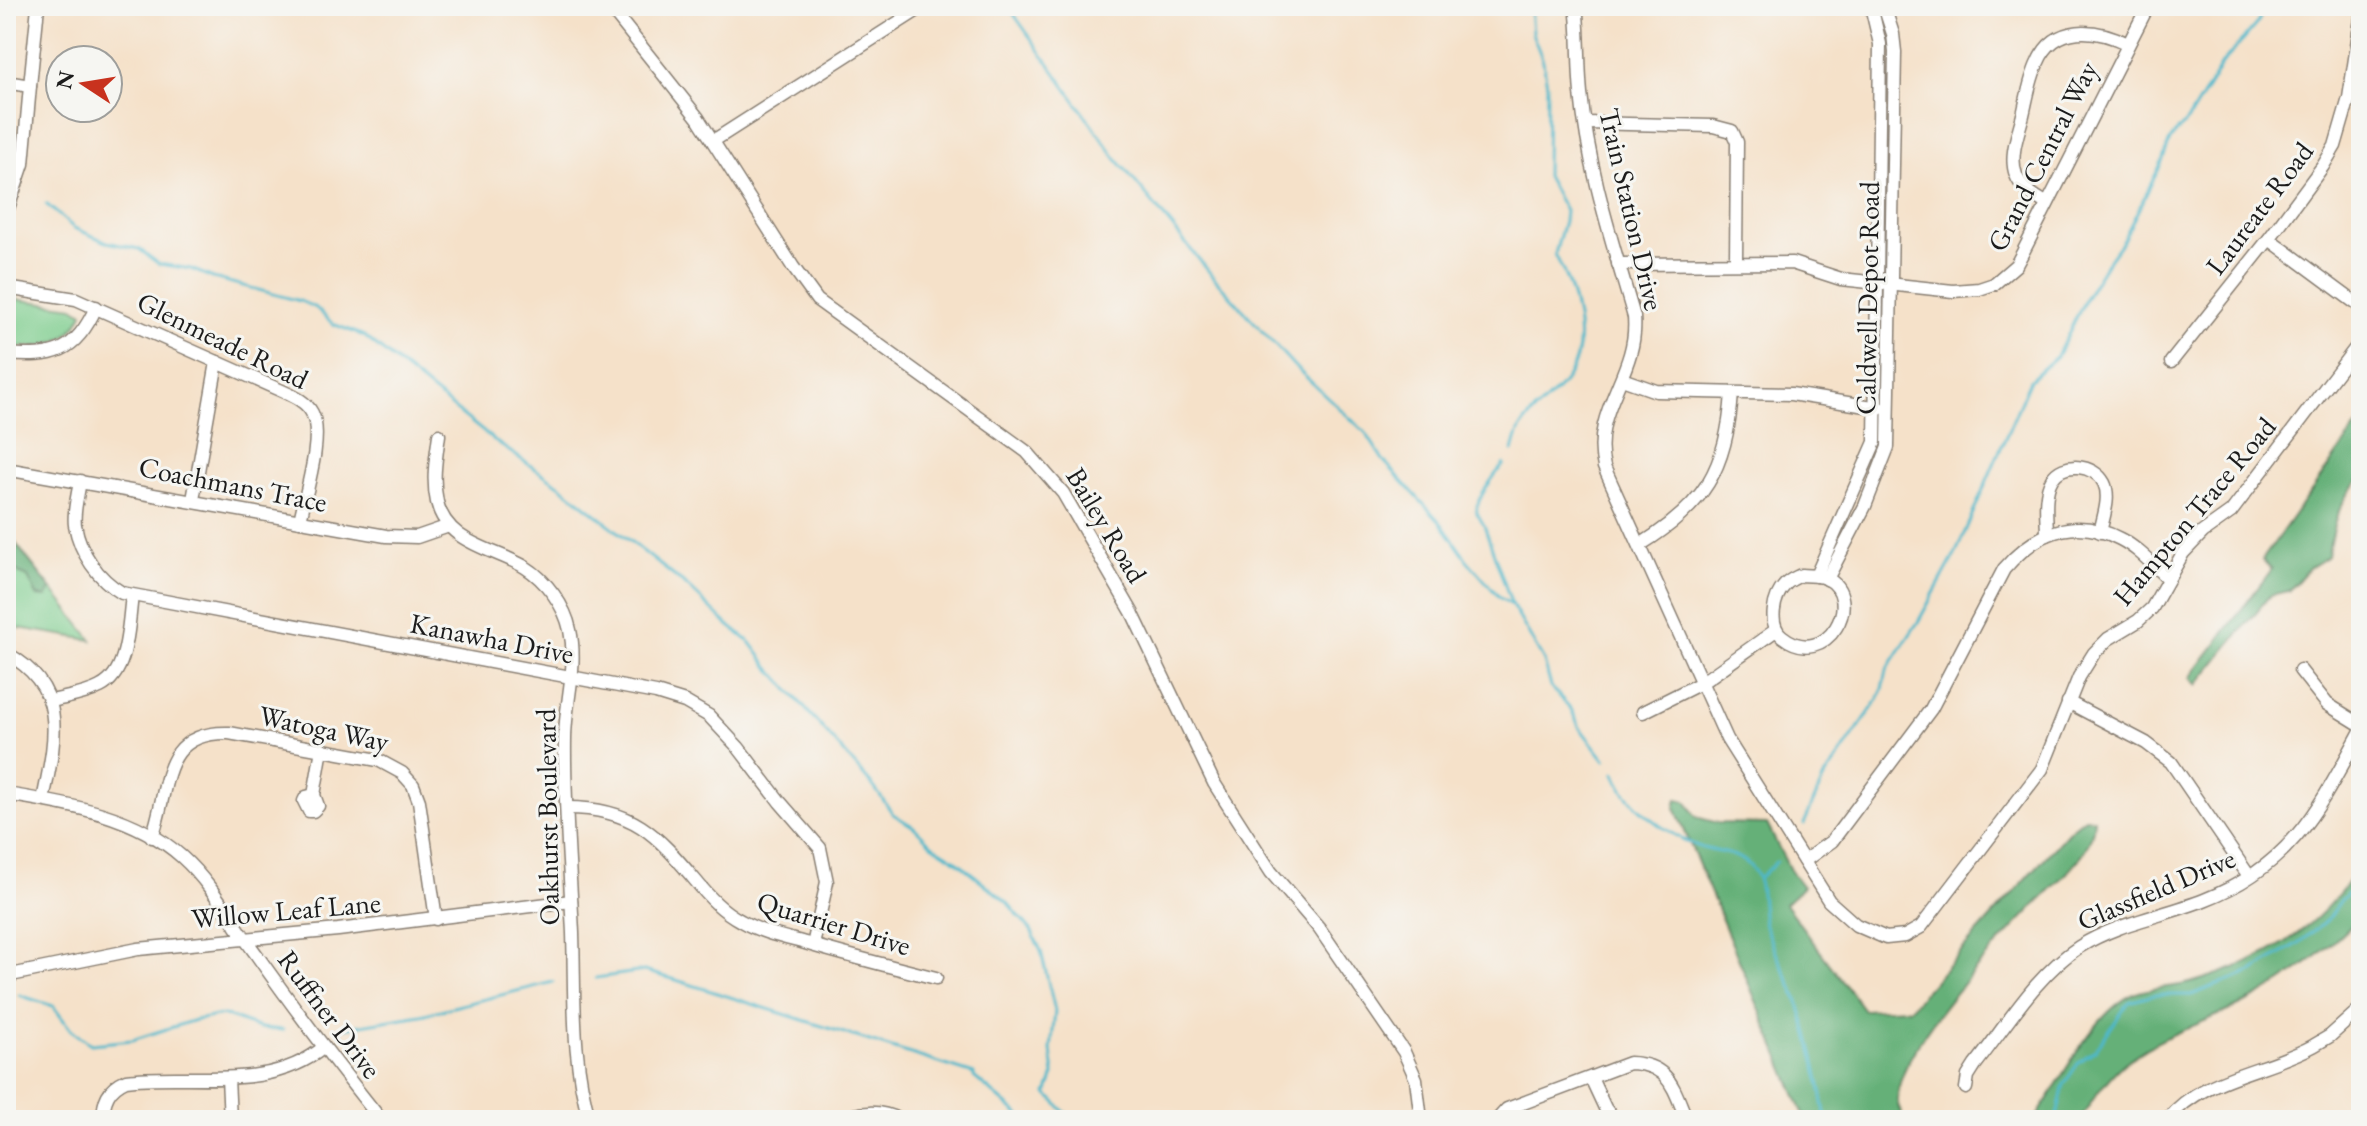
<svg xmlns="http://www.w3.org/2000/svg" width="2367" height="1126" viewBox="0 0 2367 1126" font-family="'EB Garamond',serif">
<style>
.green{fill:#7ccc8c;stroke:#4c7454;stroke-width:2}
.forest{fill:#65b078;stroke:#40664a;stroke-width:2}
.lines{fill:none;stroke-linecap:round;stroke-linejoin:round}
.stream{stroke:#4eb8cb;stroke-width:3}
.minor-casing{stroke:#887e72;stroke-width:15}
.minor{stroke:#fff;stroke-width:12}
.labels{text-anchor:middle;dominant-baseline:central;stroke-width:6;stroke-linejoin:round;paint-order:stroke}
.street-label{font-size:28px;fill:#1c1c1c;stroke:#f6f6f2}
</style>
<rect width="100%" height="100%" fill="#f6f6f2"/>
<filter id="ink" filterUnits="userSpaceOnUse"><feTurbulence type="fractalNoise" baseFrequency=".0125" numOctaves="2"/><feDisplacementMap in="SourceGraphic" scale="16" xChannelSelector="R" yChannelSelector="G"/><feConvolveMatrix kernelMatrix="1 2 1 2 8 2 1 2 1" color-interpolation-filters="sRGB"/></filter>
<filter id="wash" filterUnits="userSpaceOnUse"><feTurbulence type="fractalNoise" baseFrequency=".006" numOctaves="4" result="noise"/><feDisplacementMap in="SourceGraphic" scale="32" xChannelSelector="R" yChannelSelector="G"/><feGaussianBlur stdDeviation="1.8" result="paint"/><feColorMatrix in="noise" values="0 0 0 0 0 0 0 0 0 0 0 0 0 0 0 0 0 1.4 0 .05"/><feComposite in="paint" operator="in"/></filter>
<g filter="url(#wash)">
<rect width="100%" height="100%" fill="#f5e1c9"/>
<g class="green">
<path d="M6 298 74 307 83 313C68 347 39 349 6 346Z"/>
<polygon points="6,531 92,640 6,626"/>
</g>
<g class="forest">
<path d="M2361 421V478C2339 501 2332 525 2328 556L2309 568 2289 591 2270 595 2197 685 2190 678 2272 569 2262 560Z"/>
<path d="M6 531 51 589 46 597 37 596 28 577C6 570 6 551 6 531Z"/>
<path d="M1677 799 1686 801 1696 817 1718 823 1767 824 1790 870 1803 887 1785 904 1864 1010 1910 1008 2070 830 2085 818 2094 819C2094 852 2063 877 2041 899 2005 937 1891 1050 1898 1103 1898 1108 1902 1115 1904 1120H1806L1675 808Z"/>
<path d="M2361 865V915C2327 951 2290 980 2245 1003 2207 1022 2164 1034 2130 1059 2109 1074 2093 1098 2080 1120H2035C2059 1083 2094 1010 2136 993 2153 986 2173 988 2190 983 2270 960 2313 933 2361 865Z"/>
</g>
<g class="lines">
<g class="stream">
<polyline points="1003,6 1013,13 1115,157 1215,279 1294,366 1366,433 1383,460 1441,523 1467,560 1500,598 1512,605"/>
<polyline points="46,204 74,228 107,242 139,249 159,264 191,269 213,278 300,301 316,308 333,324 364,336 496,442 562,487 688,587 726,623 751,643 768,666 874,787 893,814 914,827 932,845 953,858 1007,902 1031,930 1041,951 1055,1011 1051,1050 1054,1075 1047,1094 1073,1120"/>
<path d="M1513 451C1515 444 1517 434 1521 428 1532 409 1555 397 1567 378 1591 342 1573 289 1555 254L1564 221 1565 211 1546 176 1547 85 1543 61 1532 33 1530 6"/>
<path d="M1504 464C1496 473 1474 501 1477 513 1477 513 1483 524 1484 525L1512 605 1544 661 1551 687 1571 709 1580 728 1605 760"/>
<path d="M1615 773C1625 805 1670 836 1700 847 1717 853 1737 852 1750 866 1766 881 1759 909 1766 929 1776 956 1790 980 1800 1007 1812 1044 1820 1082 1826 1120"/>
<polyline points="1804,824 1823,780 1877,701 1883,689 1887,670 1918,622 1955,555 2030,380 2057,356 2090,290 2107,262 2123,240 2161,164 2170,140 2189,118 2222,64 2258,22 2265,6"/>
<polyline points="1759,878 1776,862"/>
<polyline points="596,978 644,971 673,979 974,1074 974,1077 1025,1120"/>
<polyline points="19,995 53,1006 71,1030 91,1044 132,1040 195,1020 224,1015 260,1028 283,1030"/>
<polyline points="337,1029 421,1015 553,982"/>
<polyline points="2056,1120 2064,1084 2079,1062 2096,1049 2129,1002 2154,995 2191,995 2252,972 2299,943 2327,920 2341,900 2361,881"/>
</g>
</g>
</g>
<g filter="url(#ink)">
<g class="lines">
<defs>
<g id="minor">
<polyline points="609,6 698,118 793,267 817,300 1027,452 1063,493 1132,612 1214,783 1226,802 1271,872 1319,928 1404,1052 1416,1079 1421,1120"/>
<path d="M1576 6C1580 35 1578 64 1581 93 1588 169 1613 244 1634 317 1639 373 1590 410 1604 467L1727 739 1829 901 1856 925 1886 938 1905 936 1921 927 2042 769 2079 677 2094 653 2108 639 2138 621 2152 608 2183 553 2203 532 2231 512 2361 341"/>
<polyline points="6,82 30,86 38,6"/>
<polyline points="1586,123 1713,126 1732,131 1737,142 1736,261"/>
<polyline points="713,141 924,6"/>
<path d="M2047 204C2035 196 2021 189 2016 175 2009 156 2018 134 2023 115 2027 98 2030 78 2038 62 2055 23 2096 28 2128 44"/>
<polyline points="6,214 23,164 30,86"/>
<polyline points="2269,239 2361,307"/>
<polyline points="1618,264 1792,263 1841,279 1953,291 1979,289 1994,284 2016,265 2023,252 2148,6"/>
<path d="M6 288 76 299 282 391C293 396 306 401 312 413 324 437 305 494 300 521"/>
<path d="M6 354C53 358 76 353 96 307"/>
<polyline points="2171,362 2269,239 2323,166 2335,146 2349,98 2361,19"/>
<polyline points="1622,379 1656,391 1791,394 1879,408"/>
<path d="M439 435C436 457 432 480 437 502 447 544 493 548 525 567 546 580 565 606 570 630 578 667 565 703 565 739 564 804 570 869 573 933 575 995 571 1061 590 1120"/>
<polyline points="6,469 386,536 417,537 449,526"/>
<path d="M80 481C78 495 73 511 75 525 80 553 98 579 122 593L656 693 685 702 709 716 738 747 780 802 820 848 827 882 813 945"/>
<polyline points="193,500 217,362"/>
<path d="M2047 535C2047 518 2043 494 2052 479 2063 461 2094 464 2104 483 2111 497 2103 518 2100 532"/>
<path d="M1640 545C1704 505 1727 470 1732 393"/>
<path d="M1801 575C1809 576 1818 575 1826 578 1866 597 1827 672 1782 636 1768 625 1773 597 1785 585 1789 580 1795 578 1801 575Z"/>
<polyline points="1816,576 1875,442 1880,44 1871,6"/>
<polyline points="1827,579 1865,506 1888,447 1895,52 1893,34 1884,6"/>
<path d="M6 653C70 688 55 741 43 800"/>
<polyline points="2300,670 2327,704 2361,725"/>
<path d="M51 701C67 697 85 695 100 687 129 673 128 624 132 596"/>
<polyline points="2068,702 2146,743 2171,762 2249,876"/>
<polyline points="1643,712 1701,683 1776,630"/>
<path d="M6 794C67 804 134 814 182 857 212 884 232 922 256 954 296 1011 338 1066 381 1120"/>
<polyline points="314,795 318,806 313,811 309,811 304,801 306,797 314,795 322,749"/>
<path d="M567 808C633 808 656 834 695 880 709 897 722 911 741 921 760 932 783 937 805 943 848 956 892 967 936 978"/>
<path d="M152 837C170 789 159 731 229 733L378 760 402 773 413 785 419 801 436 919"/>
<path d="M1804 861 1832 841 1931 709 2004 569C2035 533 2074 515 2120 539 2138 548 2153 565 2168 579"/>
<polyline points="6,976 138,949 338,930 571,901"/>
<polyline points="228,1078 230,1120"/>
<polyline points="1591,1078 1605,1108 1614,1120"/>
<path d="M1966 1088 1968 1076 1975 1065C2007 1025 2036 975 2079 947 2117 923 2163 916 2204 900 2292 866 2319 808 2361 731"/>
<path d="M103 1120C103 1101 108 1088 126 1080 191 1072 269 1093 324 1047"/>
<path d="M841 1120C859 1111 881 1110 899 1120"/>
<path d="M1497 1120 1507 1109 1629 1063C1670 1064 1673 1088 1687 1120"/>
<path d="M2167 1120C2202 1076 2266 1072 2313 1046L2330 1036 2361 1008"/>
</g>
</defs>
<use href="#minor" class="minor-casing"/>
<use href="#minor" class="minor"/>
</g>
</g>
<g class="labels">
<g class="street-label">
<text transform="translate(2042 156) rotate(-63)">Grand Central Way</text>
<text transform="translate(2259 208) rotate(-53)">Laureate Road</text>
<text transform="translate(1632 209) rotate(77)">Train Station Drive</text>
<text transform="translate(1867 298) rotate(-89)">Caldwell Depot Road</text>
<text transform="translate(223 340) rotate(26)">Glenmeade Road</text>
<text transform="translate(233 484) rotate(11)">Coachmans Trace</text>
<text transform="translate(2194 511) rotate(-50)">Hampton Trace Road</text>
<text transform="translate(1107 525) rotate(59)">Bailey Road</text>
<text transform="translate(492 638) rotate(11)">Kanawha Drive</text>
<text transform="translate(324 728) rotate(12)">Watoga Way</text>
<text transform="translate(547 817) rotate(-91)">Oakhurst Boulevard</text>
<text transform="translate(2156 889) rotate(-23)">Glassfield Drive</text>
<text transform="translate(286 910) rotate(-5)">Willow Leaf Lane</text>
<text transform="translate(834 923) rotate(17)">Quarrier Drive</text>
<text transform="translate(330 1014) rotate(53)">Ruffner Drive</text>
</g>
</g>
<rect width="2367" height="1126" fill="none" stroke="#f6f6f2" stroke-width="32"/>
<g transform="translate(84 84) rotate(282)"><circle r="38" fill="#f6f6f2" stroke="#9f9f9c" stroke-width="2"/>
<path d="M0-6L14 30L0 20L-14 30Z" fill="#c8321e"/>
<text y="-12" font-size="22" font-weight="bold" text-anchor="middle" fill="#1c1c1c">N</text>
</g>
</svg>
